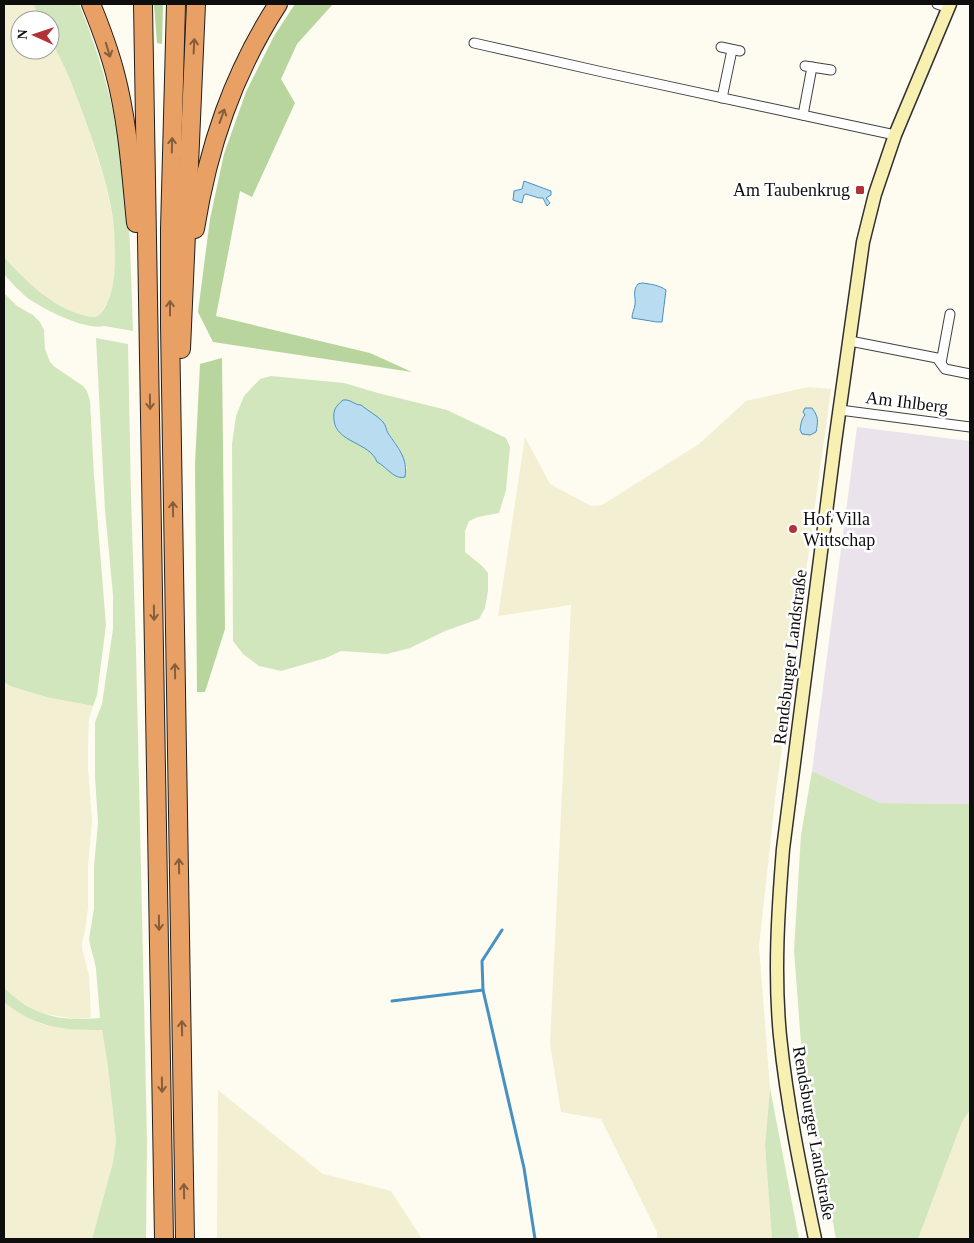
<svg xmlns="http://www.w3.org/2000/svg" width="974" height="1243" viewBox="0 0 974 1243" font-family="Georgia,serif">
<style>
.industrial{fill:#ebe3ec}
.farmland{fill:#f2efd2}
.green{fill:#d2e6bd;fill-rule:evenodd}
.forest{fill:#b7d59d}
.water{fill:#b9dcf1;stroke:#4691c2}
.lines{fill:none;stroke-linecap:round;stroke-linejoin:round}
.stream{stroke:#4691c2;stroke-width:3}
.street-casing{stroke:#414141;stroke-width:11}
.secondary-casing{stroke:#303030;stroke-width:15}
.highway-casing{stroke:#1f1f1f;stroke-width:20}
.street{stroke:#fff;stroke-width:9}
.secondary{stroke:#f8f0b1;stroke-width:12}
.highway{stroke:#e8a064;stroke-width:18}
.oneway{stroke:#865e3d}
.poi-dot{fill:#b23238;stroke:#fff;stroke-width:2}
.labels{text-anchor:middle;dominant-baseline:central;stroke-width:5;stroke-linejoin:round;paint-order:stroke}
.poi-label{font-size:18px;fill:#0e0e0e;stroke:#fff;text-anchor:end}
.street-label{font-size:18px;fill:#0e0e0e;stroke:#fff}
</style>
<rect width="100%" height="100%" fill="#fefbf1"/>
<polygon class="industrial" points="857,427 970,441 970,804 880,803 812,771"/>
<g class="farmland">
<polygon points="4,4 33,4 41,20 20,20 20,50 50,50 50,37 66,68 90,134 103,175 111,208 115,237 115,273 112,289 108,301 102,312 97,316 90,317 74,313 47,298 26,281 4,257"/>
<polygon points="808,387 831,389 776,791 759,946 770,1088 765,1146 772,1239 657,1239 657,1232 601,1119 561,1112 550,1044 571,605 498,616 525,437 550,484 591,506 602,505 699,444 746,401"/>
<polygon points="4,682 10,686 46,697 93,706 89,719 88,740 88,769 92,820 88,867 88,908 85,931 82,942 82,948 89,975 91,1018 78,1019 44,1014 33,1009 18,1000 4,988"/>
<polygon points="4,1002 24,1016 44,1025 88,1030 102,1030 108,1067 116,1140 113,1162 92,1239 4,1239"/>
<polygon points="218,1090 323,1174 391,1191 422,1239 217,1239"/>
<polygon points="970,1110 970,1239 918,1239 962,1122"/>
</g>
<g class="green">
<path d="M33 4H79C104 64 120 128 126 193 131 239 131 285 133 331L104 326C86 331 40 308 25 296 18 289 10 282 4 274V257C26 281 49 305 82 315 87 316 92 318 97 316 102 314 106 306 108 301 114 287 115 271 115 256 115 240 114 223 111 207 102 162 85 119 69 77 64 64 56 52 51 39 49 33 50 26 50 20H41Z"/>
<polygon points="4,293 17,306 33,315 40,322 44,330 45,349 50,362 55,367 83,386 87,391 90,401 94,476 106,625 97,695 93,706 46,697 10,686 4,682"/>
<path d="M96 338 128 344 131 497 136 651 145 1046 147 1144 146 1239H92L113 1162 116 1140 108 1067 102 1030C63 1030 35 1028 4 1002V988C13 996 22 1004 33 1009 53 1020 78 1020 100 1018L96 969 94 959 91 949 89 939 94 909V866L98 823 95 777V722L102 704 113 629V595L105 510Z"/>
<path d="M271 376 344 383 378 393 447 410 506 438 510 447 506 490 499 513 478 517 469 521 465 531V552L482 566 488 573V591L485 608 479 619 445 631 410 648 387 654 341 651 326 658 281 671 259 666 243 654 233 641 232 444 236 416 244 396 260 379ZM351 401 357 405H361L383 422 388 432 399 448 407 468 402 478C392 476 386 467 377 462 370 444 344 443 336 428 333 423 334 417 334 412Z"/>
<polygon points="812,771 880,803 970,804 970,1110 962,1122 918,1239 836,1239 802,1057 794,950 801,835"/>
<polygon points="770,1088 799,1239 772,1239 765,1146"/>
</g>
<g class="forest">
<polygon points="154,4 163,4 162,44 157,43"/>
<polygon points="295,4 333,4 297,44 281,79 295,103 252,197 240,191 216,316 370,353 412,372 213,342 198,312 210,219 224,154 246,92 274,36"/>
<polygon points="222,358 225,629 205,692 197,692 195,464 200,364"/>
</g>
<g class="water">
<polygon points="524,181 551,191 551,195 546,198 550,203 547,206 543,198 539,198 526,194 524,195 522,203 513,200 514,191 522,189"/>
<path d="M642 283C650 284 659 285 666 290L662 322H657L632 318C632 313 634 310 635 305 636 297 632 291 638 284Z"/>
<path d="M343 400C351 399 354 405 361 405 367 410 379 417 383 422 386 425 386 430 388 433 398 448 408 458 405 477 394 480 387 467 377 462 370 442 336 443 334 420 333 410 335 407 343 400Z"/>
<path d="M805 408H812C819 417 818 422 816 432L810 435 802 434 800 430C801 424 801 420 805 415L803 412Z"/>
</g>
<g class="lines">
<g class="stream">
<polyline points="502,930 482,961 483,990 524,1168 535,1239"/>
<polyline points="392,1001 483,990"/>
</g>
<defs>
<g id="street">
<polyline points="937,4 949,8"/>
<polyline points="474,43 607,73 895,135"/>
<polyline points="721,47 740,51"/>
<polyline points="805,66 831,70"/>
<polyline points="722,98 732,50"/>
<polyline points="803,115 812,67"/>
<polyline points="850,341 937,358 945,369 970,374"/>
<polyline points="941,363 950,314"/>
<polyline points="840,410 970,427"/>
</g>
<path id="secondary" d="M815 1239C801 1172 787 1105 780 1036 774 974 778 911 783 849L835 442 863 242 875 194 895 135 950 4"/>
<g id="highway">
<path d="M91 4C100 26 109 50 115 73 128 122 131 173 136 223"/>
<polyline points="143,4 164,1239"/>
<polyline points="176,4 170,229 170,325 185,1239"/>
<path d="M195 229C208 147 233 74 278 4"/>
<polyline points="181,349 196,4"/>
</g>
</defs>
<use href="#street" class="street-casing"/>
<use href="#secondary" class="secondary-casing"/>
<use href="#highway" class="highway-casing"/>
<use href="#street" class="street"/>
<use href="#secondary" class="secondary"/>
<use href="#highway" class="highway"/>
</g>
<defs><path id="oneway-shaft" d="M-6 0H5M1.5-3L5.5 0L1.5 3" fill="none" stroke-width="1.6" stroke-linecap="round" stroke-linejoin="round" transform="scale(1.25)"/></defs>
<g class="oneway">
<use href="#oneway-shaft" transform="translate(194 46) rotate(-87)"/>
<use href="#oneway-shaft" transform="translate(108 50) rotate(73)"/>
<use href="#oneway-shaft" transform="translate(222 116) rotate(-70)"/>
<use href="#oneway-shaft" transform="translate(172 145) rotate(-89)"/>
<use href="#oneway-shaft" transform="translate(170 308) rotate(-90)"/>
<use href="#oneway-shaft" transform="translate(150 402) rotate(89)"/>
<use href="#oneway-shaft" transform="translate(173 509) rotate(-91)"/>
<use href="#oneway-shaft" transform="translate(154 613) rotate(89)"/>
<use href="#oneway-shaft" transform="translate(175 671) rotate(-91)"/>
<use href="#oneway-shaft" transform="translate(179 866) rotate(-91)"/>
<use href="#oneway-shaft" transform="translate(159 923) rotate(89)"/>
<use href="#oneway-shaft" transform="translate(182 1028) rotate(-91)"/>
<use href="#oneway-shaft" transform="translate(162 1085) rotate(89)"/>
<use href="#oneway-shaft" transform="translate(184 1191) rotate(-91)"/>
</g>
<g class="poi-dot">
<rect x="855" y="185" width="10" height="10" rx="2.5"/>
<circle cx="793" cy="529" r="5"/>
</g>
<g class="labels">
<g class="poi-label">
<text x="850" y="190">Am Taubenkrug</text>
<text x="803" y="519" text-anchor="start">Hof Villa<tspan x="803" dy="21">Wittschap</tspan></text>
</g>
<g class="street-label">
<text transform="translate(907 402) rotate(7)">Am Ihlberg</text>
<text transform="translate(790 657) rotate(-83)">Rendsburger Landstraße</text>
<text transform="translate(814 1133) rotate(80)">Rendsburger Landstraße</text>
</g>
</g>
<rect width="974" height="1243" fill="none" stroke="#0e0e0e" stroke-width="10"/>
<g transform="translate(35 35) rotate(273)"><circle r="24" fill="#ffffff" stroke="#9f9f9f"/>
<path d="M0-4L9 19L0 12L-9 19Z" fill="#b23238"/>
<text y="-8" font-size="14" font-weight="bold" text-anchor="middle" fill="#0e0e0e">N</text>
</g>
</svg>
